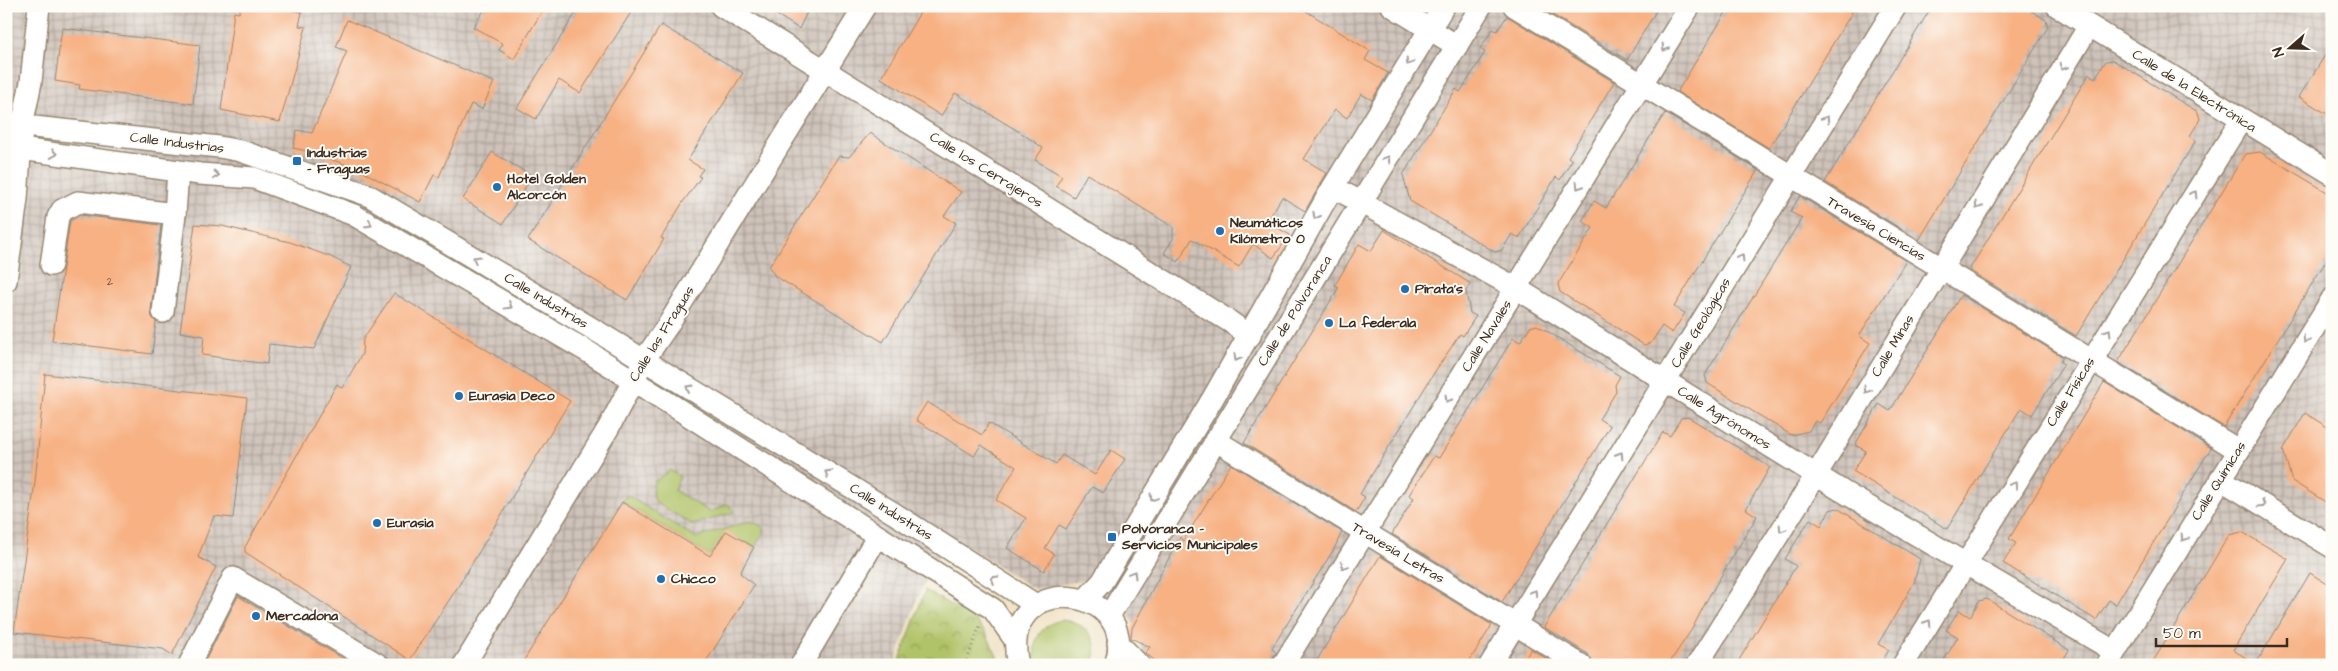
<svg xmlns="http://www.w3.org/2000/svg" width="2338" height="671" viewBox="0 0 2338 671" font-family="'Architects Daughter',sans-serif">
<style>
.industrial{fill:url(#industrial-grid)}
.green{fill:#b0c367;stroke:#767642}
.park{fill:url(#park-crowns);stroke:#767642}
.building{fill:#f7b183}
.lines{fill:none;stroke-linecap:round;stroke-linejoin:round}
.minor-casing{stroke:#968671;stroke-width:24}
.path{stroke:#968671;stroke-width:3;stroke-dasharray:1 4;stroke-linecap:butt}
.minor{stroke:#fff;stroke-width:21}
.oneway{stroke:#a79f9a}
.poi-dot{fill:#1f6fb2;stroke:#fdfcf7;stroke-width:2}
.labels{text-anchor:middle;dominant-baseline:central;stroke-width:4;stroke-linejoin:round;paint-order:stroke}
.number-label{font-size:11px;fill:#6a4c37}
.street-label{font-size:14px;fill:#3b2a1e;stroke:#fdfcf7}
.poi-label{font-size:14px;font-weight:bold;fill:#3b2a1e;stroke:#fdfcf7;text-anchor:start}
</style>
<defs>
<pattern id="industrial-grid" width="8" height="8" patternUnits="userSpaceOnUse" patternTransform="scale(1.25)"><rect width="8" height="8" fill="#cec2b9"/><path d="M0 4h8M4 0v8" fill="none" stroke="#a89e96"/></pattern>
<pattern id="park-crowns" width="20" height="18" patternUnits="userSpaceOnUse" patternTransform="scale(1.25)"><rect width="20" height="18" fill="#b0c367"/><path d="M2 6a3 3 0 1 1 6 0M12 15a3 3 0 1 1 6 0" fill="none" stroke="#909f54"/></pattern>
</defs>
<rect width="100%" height="100%" fill="#fdfcf7"/>
<filter id="ink" filterUnits="userSpaceOnUse"><feTurbulence type="fractalNoise" baseFrequency=".02" numOctaves="2"/><feDisplacementMap in="SourceGraphic" scale="10" xChannelSelector="R" yChannelSelector="G"/><feConvolveMatrix kernelMatrix="1 2 1 2 8 2 1 2 1" color-interpolation-filters="sRGB"/></filter>
<filter id="wash" filterUnits="userSpaceOnUse"><feTurbulence type="fractalNoise" baseFrequency=".0096" numOctaves="4" result="noise"/><feDisplacementMap in="SourceGraphic" scale="20" xChannelSelector="R" yChannelSelector="G"/><feGaussianBlur stdDeviation="1.12" result="paint"/><feColorMatrix in="noise" values="0 0 0 0 0 0 0 0 0 0 0 0 0 0 0 0 0 1.4 0 .05"/><feComposite in="paint" operator="in"/></filter>
<g filter="url(#wash)">
<rect width="100%" height="100%" fill="#f0e2c4"/>
<polygon class="industrial" points="6,6 2332,6 2332,665 1148,665 1129,612 1081,581 1034,589 949,535 920,592 894,665 6,665"/>
<g class="green">
<polygon points="670,470 680,477 674,490 710,512 728,504 734,512 693,525 655,502 652,490 654,482"/>
<polygon points="627,495 696,538 750,521 762,526 765,531 754,547 726,532 710,556 622,502"/>
<path d="M1060 620C1084 620 1104 641 1092 665H1037C1030 643 1039 626 1060 620Z"/>
</g>
<polygon class="park" points="925,590 973,618 986,633 1001,665 898,665"/>
<g id="blocks">
<g class="building">
<polygon points="241,6 278,6 278,8 302,12 299,26 306,27 280,122 221,110 234,12 239,13"/>
<polygon points="487,6 545,6 514,59 499,50 503,44 473,27"/>
<polygon points="580,6 635,6 580,93 559,80 536,119 517,108"/>
<polygon points="763,6 810,6 799,29"/>
<polygon points="924,6 1298,6 1370,51 1365,60 1388,73 1372,100 1361,94 1347,118 1335,110 1304,159 1327,173 1305,211 1282,197 1267,222 1290,235 1273,258 1253,244 1239,267 1192,239 1178,262 1164,253 1173,239 1173,227 1087,174 1074,197 1056,186 1062,176 1035,160 1043,148 1023,134 955,93 941,116 881,78"/>
<polygon points="1538,6 1659,6 1627,60"/>
<polygon points="1730,6 1856,6 1769,148 1677,92"/>
<polygon points="1932,6 2024,6 2046,20 2048,27 1919,240 1825,182"/>
<polygon points="1507,16 1614,82 1568,157 1572,160 1560,180 1556,177 1519,238 1512,234 1502,250 1495,252 1410,201 1403,175 1456,89 1460,92 1473,72 1485,52 1480,49 1493,29 1497,31"/>
<polygon points="347,20 494,82 482,109 471,104 439,177 434,175 420,202 356,168 324,157 325,155 293,148 297,130 312,133 347,51 336,47"/>
<polygon points="661,25 743,73 688,160 703,169 698,176 701,177 683,202 661,238 664,239 627,300 528,240"/>
<polygon points="62,28 200,45 193,104 79,89 80,85 55,81"/>
<polygon points="2332,44 2332,117 2299,97"/>
<polygon points="2113,60 2198,112 2200,119 2190,136 2196,140 2076,336 1969,270 2089,74 2095,78 2106,61"/>
<polygon points="1665,113 1758,170 1674,307 1685,313 1672,333 1662,326 1651,343 1644,345 1560,292 1558,284 1593,228 1582,221 1594,201 1606,208"/>
<polygon points="870,133 961,192 944,216 956,223 883,342 775,276 769,267 836,160 839,156 849,157"/>
<polygon points="492,152 532,176 503,224 463,199"/>
<polygon points="2260,152 2332,195 2332,251 2224,427 2118,362 2245,154"/>
<polygon points="1800,196 1906,261 1859,336 1870,343 1820,423 1815,421 1809,431 1791,435 1707,383 1705,375 1802,218 1790,212"/>
<polygon points="80,215 161,225 151,310 152,317 156,322 152,354 52,341 70,221"/>
<polygon points="195,224 222,226 290,242 331,257 351,267 314,349 269,344 267,364 202,355 204,336 180,332"/>
<polygon points="1384,230 1471,284 1466,291 1470,313 1476,316 1463,336 1460,334 1434,373 1360,494 1365,497 1356,512 1244,443 1339,287 1335,285 1359,244 1371,251"/>
<polygon points="394,293 570,401 459,585 410,660 245,552 245,547 337,384 342,388 362,354 363,339"/>
<polygon points="1961,295 2063,357 2060,362 2064,364 2032,415 2021,408 1947,529 1853,471 1866,451 1855,445 1879,404 1890,411"/>
<polygon points="1537,325 1620,376 1615,385 1616,392 1599,419 1610,426 1502,602 1392,534 1414,498 1409,495 1434,456 1439,458 1513,338 1520,342 1530,327"/>
<polygon points="45,374 247,398 233,518 214,516 198,557 216,567 172,655 163,649 14,632 35,482"/>
<polygon points="2104,382 2211,448 2116,604 2109,600 2096,620 2003,563 2016,543 2009,539"/>
<polygon points="927,402 982,435 989,423 1056,464 1062,455 1095,475 1111,450 1125,459 1103,493 1092,487 1066,529 1059,525 1045,548 1054,554 1044,571 1007,548 1026,518 996,500 1016,467 981,445 974,456 916,420"/>
<polygon points="2305,413 2332,430 2332,506 2292,481 2283,450"/>
<polygon points="1688,417 1770,467 1746,509 1757,516 1708,598 1692,629 1668,665 1593,665 1588,654 1544,627 1663,432 1670,436 1681,418"/>
<polygon points="1231,464 1342,532 1334,549 1272,648 1276,653 1268,665 1161,665 1145,653 1150,647 1131,638 1132,628 1180,537 1183,541"/>
<polygon points="622,502 710,556 726,531 754,547 740,573 754,585 704,665 521,665"/>
<polygon points="1837,508 1920,559 1914,583 1878,644 1889,650 1880,665 1736,665 1796,566 1785,559 1810,519 1821,526 1830,510"/>
<polygon points="2242,532 2288,559 2233,650 2256,664 2310,573 2332,587 2326,598 2332,602 2332,665 2151,665 2229,535"/>
<polygon points="1380,556 1492,625 1467,665 1314,665"/>
<polygon points="238,596 354,665 203,665"/>
<polygon points="1987,599 2069,650 2060,665 1941,665 1958,637 1946,630 1959,610 1970,617 1979,601"/>
<polygon points="1531,649 1557,665 1521,665"/>
</g>
</g>
</g>
<g filter="url(#ink)">
<use href="#blocks" fill-opacity="0" stroke="#968671" stroke-width="1"/>
<g class="lines">
<defs>
<g id="minor">
<polyline points="721,6 1229,321 1250,336"/>
<polyline points="1392,6 1457,46"/>
<polyline points="1514,6 2238,450"/>
<polyline points="2057,6 2332,174"/>
<polyline points="6,124 219,147 241,151 368,195 603,335 895,514 1036,605"/>
<polyline points="6,147 200,174 254,178 354,215 590,353 993,609 1015,640"/>
<polyline points="1333,187 1516,288 1842,491 2114,651"/>
<polyline points="51,265 58,217 62,210 78,202 175,214 178,171"/>
<polyline points="6,281 17,199 22,126 31,82 39,6"/>
<polyline points="163,312 175,214"/>
<polyline points="1215,440 1581,665"/>
<polyline points="2220,479 2332,547"/>
<polyline points="1085,600 1102,582 1213,398 1333,187 1444,6"/>
<polyline points="1109,616 1481,6"/>
<polyline points="1118,643 1139,665"/>
<polyline points="189,665 233,578 379,665"/>
<polyline points="464,665 609,427 644,360 668,325 865,6"/>
<polyline points="801,665 877,537"/>
<path d="M1018 665C996 566 1144 584 1115 665"/>
<polyline points="1283,665 1690,6"/>
<polyline points="1490,665 1896,6"/>
<polyline points="1697,665 1816,475 2089,26"/>
<polyline points="1903,665 2241,120"/>
<polyline points="2107,665 2332,299"/>
</g>
</defs>
<use href="#minor" class="minor-casing"/>
<polyline class="path" points="965,665 981,623"/>
<use href="#minor" class="minor"/>
</g>
<defs><path id="oneway-chevron" d="M-2-3.5L2.5 0L-2 3.5" fill="none" stroke-width="1.6" stroke-linecap="round" stroke-linejoin="round" transform="scale(1.25)"/></defs>
<g class="oneway">
<use href="#oneway-chevron" transform="translate(1665 48) rotate(122)"/>
<use href="#oneway-chevron" transform="translate(1409 62) rotate(122)"/>
<use href="#oneway-chevron" transform="translate(2063 67) rotate(122)"/>
<use href="#oneway-chevron" transform="translate(1826 119) rotate(-58)"/>
<use href="#oneway-chevron" transform="translate(54 154) rotate(9)"/>
<use href="#oneway-chevron" transform="translate(1387 159) rotate(-59)"/>
<use href="#oneway-chevron" transform="translate(216 175) rotate(5)"/>
<use href="#oneway-chevron" transform="translate(1579 186) rotate(122)"/>
<use href="#oneway-chevron" transform="translate(2194 194) rotate(-58)"/>
<use href="#oneway-chevron" transform="translate(1978 206) rotate(122)"/>
<use href="#oneway-chevron" transform="translate(1316 216) rotate(119)"/>
<use href="#oneway-chevron" transform="translate(369 224) rotate(30)"/>
<use href="#oneway-chevron" transform="translate(1741 257) rotate(-59)"/>
<use href="#oneway-chevron" transform="translate(476 259) rotate(-149)"/>
<use href="#oneway-chevron" transform="translate(509 306) rotate(30)"/>
<use href="#oneway-chevron" transform="translate(2108 332) rotate(-58)"/>
<use href="#oneway-chevron" transform="translate(2306 340) rotate(122)"/>
<use href="#oneway-chevron" transform="translate(1237 358) rotate(120)"/>
<use href="#oneway-chevron" transform="translate(689 388) rotate(-149)"/>
<use href="#oneway-chevron" transform="translate(1867 390) rotate(121)"/>
<use href="#oneway-chevron" transform="translate(1448 399) rotate(122)"/>
<use href="#oneway-chevron" transform="translate(1620 455) rotate(-58)"/>
<use href="#oneway-chevron" transform="translate(828 473) rotate(-149)"/>
<use href="#oneway-chevron" transform="translate(2014 485) rotate(-58)"/>
<use href="#oneway-chevron" transform="translate(1153 498) rotate(121)"/>
<use href="#oneway-chevron" transform="translate(2262 504) rotate(32)"/>
<use href="#oneway-chevron" transform="translate(1782 529) rotate(122)"/>
<use href="#oneway-chevron" transform="translate(2184 538) rotate(122)"/>
<use href="#oneway-chevron" transform="translate(1344 566) rotate(122)"/>
<use href="#oneway-chevron" transform="translate(1133 574) rotate(-59)"/>
<use href="#oneway-chevron" transform="translate(994 579) rotate(-148)"/>
<use href="#oneway-chevron" transform="translate(1534 593) rotate(-58)"/>
<use href="#oneway-chevron" transform="translate(1928 623) rotate(-58)"/>
</g>
</g>
<g class="poi-dot">
<rect x="292" y="156" width="10" height="10" rx="2.5"/>
<circle cx="497" cy="187" r="5"/>
<circle cx="1220" cy="231" r="5"/>
<circle cx="1405" cy="289" r="5"/>
<circle cx="1329" cy="323" r="5"/>
<circle cx="459" cy="396" r="5"/>
<circle cx="377" cy="523" r="5"/>
<rect x="1107" y="532" width="10" height="10" rx="2.5"/>
<circle cx="661" cy="579" r="5"/>
<circle cx="256" cy="616" r="5"/>
</g>
<g class="labels">
<g class="number-label">
<text x="110" y="281">2</text>
</g>
<g class="street-label">
<text transform="translate(2194 91) rotate(32)">Calle de la Electrónica</text>
<text transform="translate(177 143) rotate(7)">Calle Industrias</text>
<text transform="translate(986 170) rotate(32)">Calle los Cerrajeros</text>
<text transform="translate(1876 229) rotate(31)">Travesía Ciencias</text>
<text transform="translate(546 301) rotate(31)">Calle Industrias</text>
<text transform="translate(1295 311) rotate(-58)">Calle de Polvoranca</text>
<text transform="translate(1701 323) rotate(-59)">Calle Geológicas</text>
<text transform="translate(662 334) rotate(-58)">Calle las Fraguas</text>
<text transform="translate(1487 336) rotate(-58)">Calle Navales</text>
<text transform="translate(1893 346) rotate(-59)">Calle Minas</text>
<text transform="translate(2071 392) rotate(-58)">Calle Físicas</text>
<text transform="translate(1724 418) rotate(32)">Calle Agrónomos</text>
<text transform="translate(2219 481) rotate(-58)">Calle Químicas</text>
<text transform="translate(891 512) rotate(32)">Calle Industrias</text>
<text transform="translate(1398 553) rotate(31)">Travesía Letras</text>
</g>
<g class="poi-label">
<text x="307" y="153">Industrias<tspan x="307" dy="16">- Fraguas</tspan></text>
<text x="507" y="179">Hotel Golden<tspan x="507" dy="16">Alcorcón</tspan></text>
<text x="1230" y="223">Neumáticos<tspan x="1230" dy="16">Kilómetro 0</tspan></text>
<text x="1415" y="289">Pirata's</text>
<text x="1339" y="323">La federala</text>
<text x="469" y="396">Eurasia Deco</text>
<text x="387" y="523">Eurasia</text>
<text x="1122" y="529">Polvoranca -<tspan x="1122" dy="16">Servicios Municipales</tspan></text>
<text x="671" y="579">Chicco</text>
<text x="266" y="616">Mercadona</text>
</g>
</g>
<rect width="2338" height="671" fill="none" stroke="#fdfcf7" stroke-width="25"/>
<g transform="translate(2290 48) rotate(250)" stroke="#fdfcf7" stroke-width="4" paint-order="stroke">
<path d="M0-4L9 19L0 12L-9 19Z" fill="#3b2a1e"/>
<text y="-8" font-size="14" font-weight="bold" text-anchor="middle" fill="#3b2a1e">N</text>
</g>
<path d="M2156 638v8h131v-8" fill="none" stroke="#3b2a1e" stroke-width="2.5"/>
<text x="2163" y="638" font-size="15" fill="#3b2a1e" stroke="#fdfcf7" stroke-width="4" paint-order="stroke">50 m</text>
</svg>
